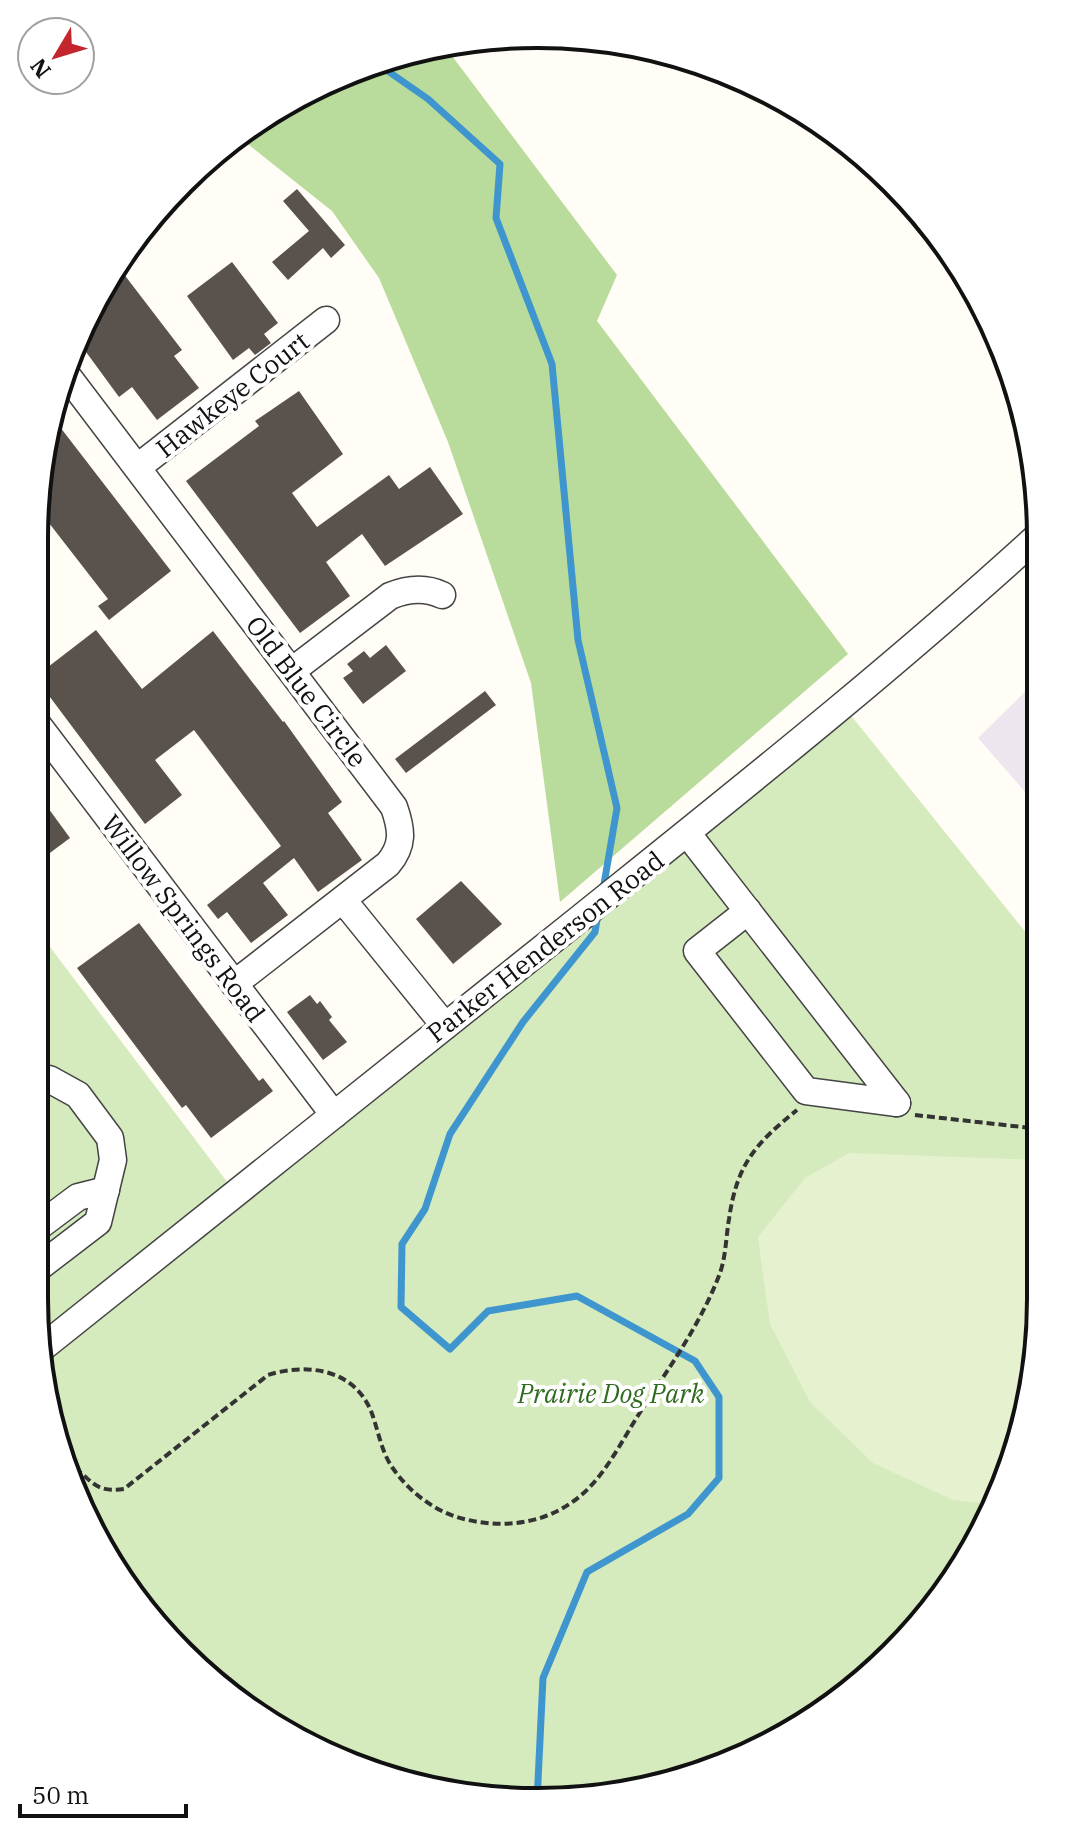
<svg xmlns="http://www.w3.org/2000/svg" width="1075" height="1836" viewBox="0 0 1075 1836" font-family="'IBM Plex Serif',serif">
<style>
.industrial{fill:#eee6ef}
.green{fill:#d5ebbd}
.forest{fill:#b9dc9c}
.pitch{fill:#e6f2cf}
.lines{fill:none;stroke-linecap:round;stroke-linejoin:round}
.stream{stroke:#3f96cf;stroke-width:7}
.building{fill:#5a524d}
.minor-casing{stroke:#444;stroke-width:29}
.path{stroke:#333;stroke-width:4;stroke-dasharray:8 4;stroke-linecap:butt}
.minor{stroke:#fff;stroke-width:26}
.labels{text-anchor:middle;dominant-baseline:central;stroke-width:8;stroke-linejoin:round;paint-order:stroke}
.street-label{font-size:26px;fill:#111;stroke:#fff}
.park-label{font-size:26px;font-style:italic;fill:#2f6b1f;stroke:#fff}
.rim{fill:none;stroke:#111;stroke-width:4}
</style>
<rect width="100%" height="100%" fill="#fffdf5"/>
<polygon class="industrial" points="1040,677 1040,809 978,738"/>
<g class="green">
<polygon points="849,713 1040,950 1040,1332 1014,1460 956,1578 844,1698 700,1775 538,1802 407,1785 257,1717 138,1605 61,1460 45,1363"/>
<polygon points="35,927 228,1183 39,1332 34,1298"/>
</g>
<polygon class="forest" points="439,44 443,44 617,275 597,321 848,654 560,902 531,683 448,442 379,278 332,211 239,137 257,119"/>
<polygon class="pitch" points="849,1153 1040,1160 1040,1332 1014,1460 993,1504 953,1500 873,1463 810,1402 770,1324 758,1237 805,1178"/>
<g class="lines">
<g class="stream">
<polyline points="382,67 428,99 500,164 496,218 552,364 578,640 617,808 603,890"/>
<polyline points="537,1802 543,1678 587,1572 688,1514 719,1478 719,1397 695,1361 577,1296 488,1311 450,1349 401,1307 402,1244 425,1209 450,1134 523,1022 595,932 598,914"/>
</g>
</g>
<g class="building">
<polygon points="297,189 345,245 331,258 323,248 288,280 272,262 309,231 283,201"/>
<polygon points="232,262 278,323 264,334 271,343 255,355 249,348 233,360 187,296"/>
<polygon points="123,273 182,350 174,356 199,388 157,420 132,387 119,397 78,341 104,287"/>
<polygon points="299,391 343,454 292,493 317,527 389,475 399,489 430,467 463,514 385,566 362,534 326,562 350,596 300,633 186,481 259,426 255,421"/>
<polygon points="60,427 171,571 109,620 98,606 108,599 42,514 35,520 35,504 49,435"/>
<polygon points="96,630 142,689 213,631 283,722 284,721 342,802 328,813 362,860 318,892 294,858 263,883 288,915 251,943 227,912 218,919 207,905 281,846 194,730 155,760 182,795 145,824 35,677"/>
<polygon points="386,645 406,671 363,704 343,678 353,671 347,664 364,651 370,658"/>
<polygon points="485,691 496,705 406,773 395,759"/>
<polygon points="35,790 70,838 35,864"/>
<polygon points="461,881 502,924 453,964 416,919"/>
<polygon points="139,923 259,1081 263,1078 273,1091 211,1138 186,1105 182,1108 77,968"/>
<polygon points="310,995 317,1004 320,1001 332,1017 329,1020 347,1042 323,1060 287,1012"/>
</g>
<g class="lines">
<defs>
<g id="minor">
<path d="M63 370 394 807C402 830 404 845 388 864L234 984"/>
<polyline points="138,467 326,320"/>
<path d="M293 670 390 596C407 589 425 587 442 595"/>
<polyline points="35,721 334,1115"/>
<polyline points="687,833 897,1103"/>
<polyline points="343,900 445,1026"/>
<polyline points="748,911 697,951 806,1091 897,1103"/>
<polyline points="34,1230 78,1197 106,1190"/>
<polyline points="34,1271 98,1222 113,1160 110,1138 78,1095 49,1079 34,1080"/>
<path d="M42 1348C219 1207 396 1065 573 924 731 797 890 671 1040 534"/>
</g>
</defs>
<use href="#minor" class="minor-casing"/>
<g class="path">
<polyline points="915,1115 1040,1129"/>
<path d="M63 1465C90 1469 87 1495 124 1489L268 1375C306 1363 353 1368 371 1411 378 1429 381 1451 392 1467 409 1492 435 1512 464 1519 504 1529 546 1524 579 1497 605 1476 621 1442 639 1414 668 1369 701 1324 720 1273 726 1256 726 1236 729 1219 737 1164 755 1144 797 1110"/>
</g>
<use href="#minor" class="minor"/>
</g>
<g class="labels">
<g class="street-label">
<text transform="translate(232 394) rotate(-38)">Hawkeye Court</text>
<text transform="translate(307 691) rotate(53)">Old Blue Circle</text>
<text transform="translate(184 918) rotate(53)">Willow Springs Road</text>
<text transform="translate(545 946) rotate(-38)">Parker Henderson Road</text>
</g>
<g class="park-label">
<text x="611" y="1393">Prairie Dog Park</text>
</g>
</g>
<path d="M0 0H1075V1836H0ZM537 48H538A489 489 0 0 1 1027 537V1299A489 489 0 0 1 538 1788H537A489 489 0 0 1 48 1299V537A489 489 0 0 1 537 48Z" fill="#fff" fill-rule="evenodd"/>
<path class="rim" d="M537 48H538A489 489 0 0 1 1027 537V1299A489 489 0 0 1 538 1788H537A489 489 0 0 1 48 1299V537A489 489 0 0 1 537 48Z"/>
<g transform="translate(56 56) rotate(232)"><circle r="38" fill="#ffffff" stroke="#a0a0a0" stroke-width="2"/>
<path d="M0-6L14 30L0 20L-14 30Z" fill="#c4262e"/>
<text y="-12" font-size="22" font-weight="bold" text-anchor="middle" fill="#111111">N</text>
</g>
<path d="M20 1804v12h166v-12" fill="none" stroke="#111111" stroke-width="4"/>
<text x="32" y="1804" font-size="24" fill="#111111" stroke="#ffffff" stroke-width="6" paint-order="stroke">50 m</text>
</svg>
